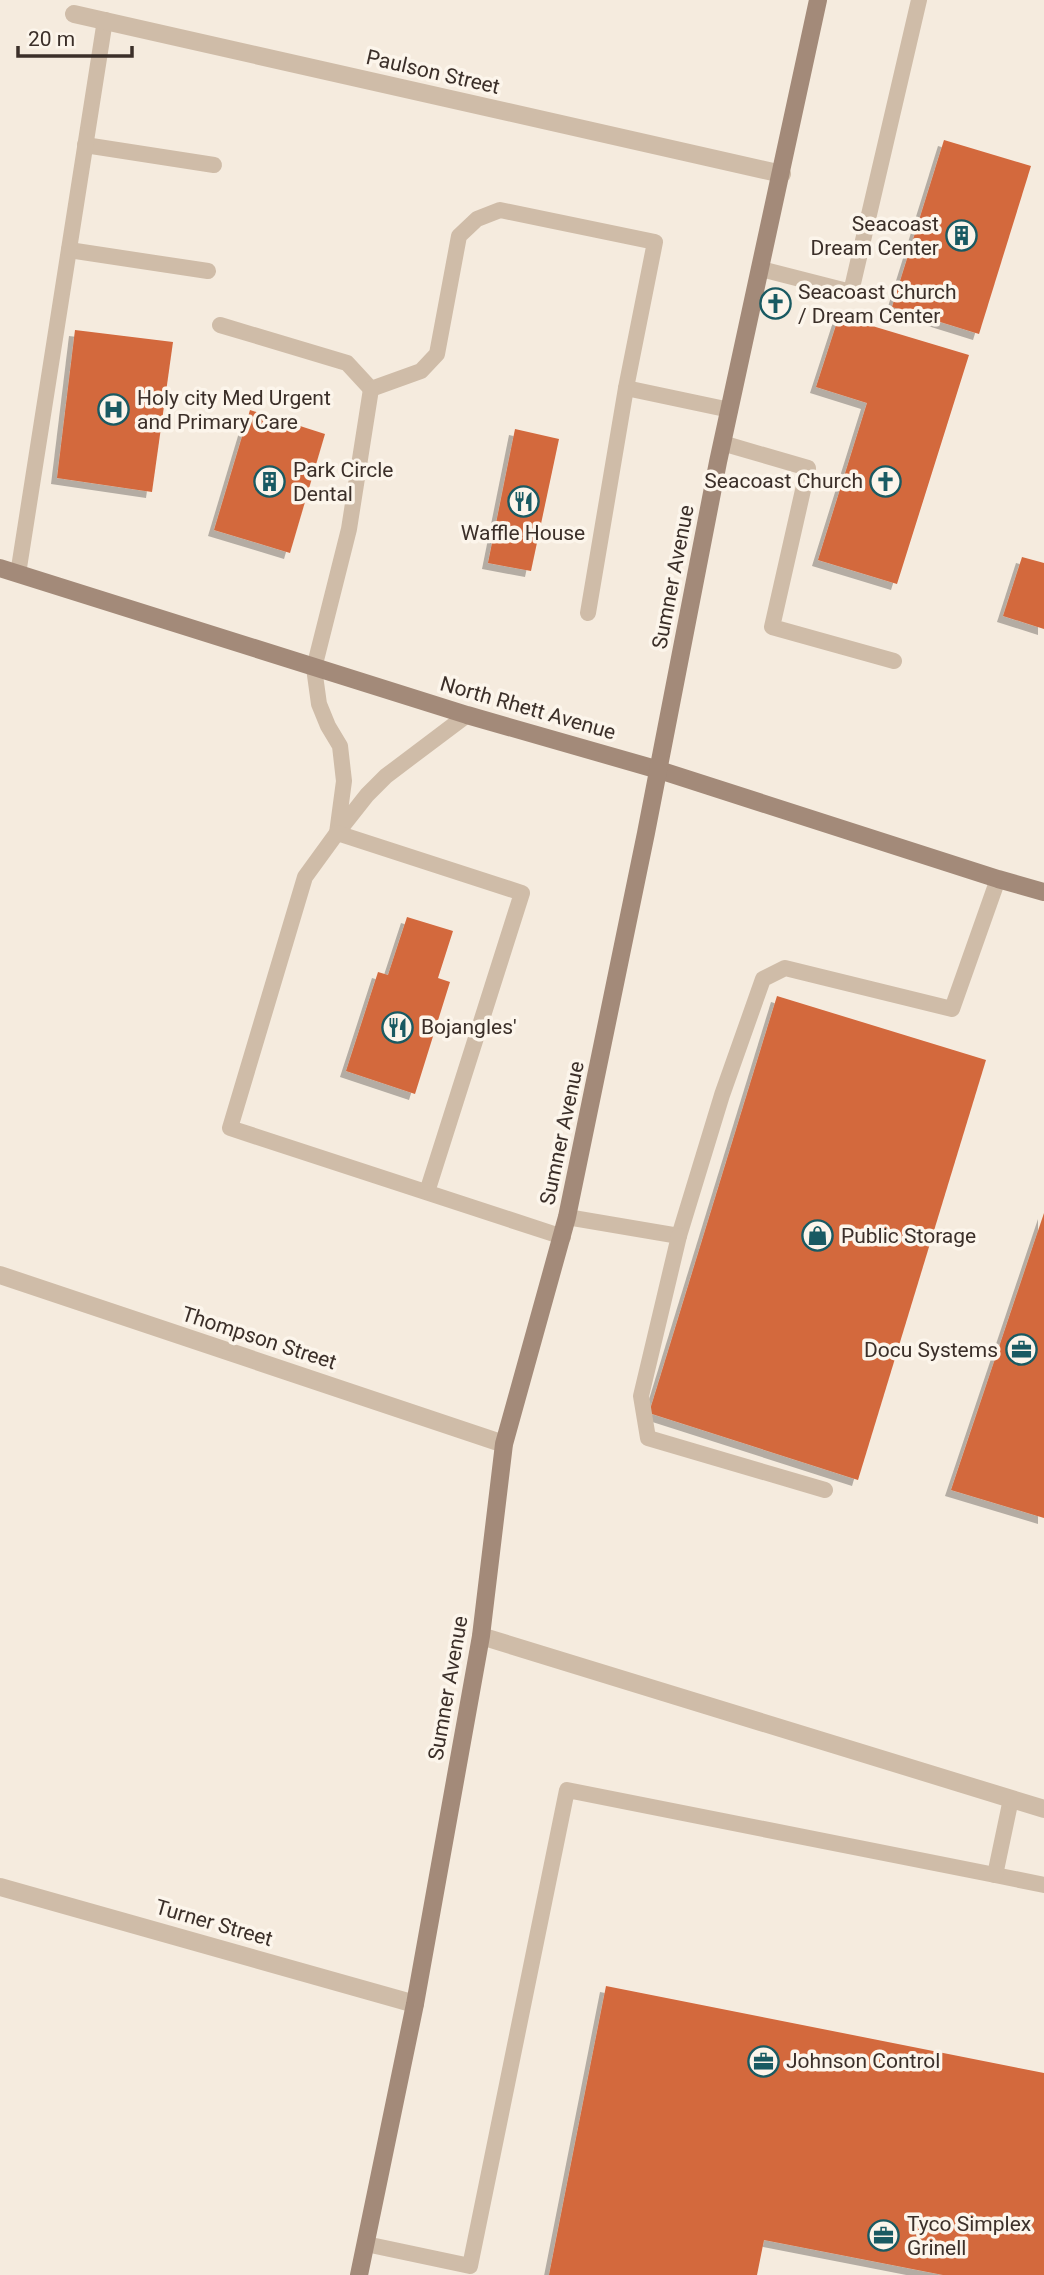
<svg xmlns="http://www.w3.org/2000/svg" width="1044" height="2275" viewBox="0 0 1044 2275" font-family="Roboto,sans-serif">
<style>
.building{fill:#d3693e;filter:url(#shadow)}
.lines{fill:none;stroke-linecap:round;stroke-linejoin:round}
.lane{stroke:#cfbca8;stroke-width:16}
.street{stroke:#cfbca8;stroke-width:18}
.secondary{stroke:#a38a79;stroke-width:18}
.labels{text-anchor:middle;dominant-baseline:central;stroke-width:7;stroke-linejoin:round;paint-order:stroke}
.street-label{font-size:21px;fill:#3b2f29;stroke:#fcf5eb}
.poi-label{font-size:21px;fill:#3b2f29;stroke:#fcf5eb;text-anchor:start}
</style>
<defs>
<filter id="shadow"><feDropShadow dx="-6" dy="6" stdDeviation="0" flood-color="#0004"/></filter>
</defs>
<rect width="100%" height="100%" fill="#f5ebde"/>
<g class="building">
<polygon points="944,140 1031,166 979,334 892,307"/>
<polygon points="839,316 969,355 897,584 818,560 867,403 816,387"/>
<polygon points="75,330 173,342 152,492 57,478"/>
<polygon points="250,410 325,434 290,553 214,530"/>
<polygon points="515,429 559,439 531,571 488,563"/>
<polygon points="1022,557 1044,563 1044,629 1003,616"/>
<polygon points="407,917 453,931 438,978 450,982 415,1094 346,1071 378,972 388,975"/>
<polygon points="777,996 986,1060 858,1480 649,1413"/>
<polygon points="1044,1213 1044,1518 951,1490"/>
<polygon points="606,1986 1044,2073 1044,2275 943,2275 764,2240 757,2275 549,2275"/>
</g>
<g class="lines">
<g class="lane">
<polyline points="85,145 214,165"/>
<polyline points="69,250 208,271"/>
<polyline points="761,269 851,292 919,0"/>
<polyline points="220,325 347,363 371,389"/>
<polyline points="626,388 730,410"/>
<polyline points="371,389 421,371 437,354 459,236 477,219 500,210 655,242 626,388 588,613"/>
<polyline points="371,389 349,529 314,668 319,704 328,726 340,746 344,781 337,833 367,795 386,776 467,715"/>
<polyline points="722,443 808,468 772,627 894,661"/>
<polyline points="18,574 105,20"/>
<polyline points="427,1192 522,893 337,833 305,877 230,1128 563,1237"/>
<polyline points="567,1217 679,1236 722,1095 763,979 785,968 952,1009 998,879"/>
<polyline points="679,1236 641,1396 648,1438 825,1490"/>
<polyline points="995,1875 1044,1885"/>
<polyline points="366,2244 470,2266 567,1790 995,1875 1011,1799"/>
</g>
<g class="street">
<polyline points="74,14 782,174"/>
<polyline points="0,1275 504,1444"/>
<polyline points="481,1636 1044,1809"/>
<polyline points="0,1887 415,2004"/>
</g>
<g class="secondary">
<polyline points="0,568 467,715 659,770 998,879 1044,892"/>
<polyline points="359,2275 415,2004 481,1636 504,1444 567,1217 646,833 718,462 818,0"/>
</g>
</g>
<defs>
<symbol id="building-ring" viewBox="-11 -11 22 22"><circle r="9.5" fill="#fcf5eb" stroke="#195a62" stroke-width="1.5"/><path d="M-4-6H4V6H1V3H-1V6H-4ZM-2.5-4.3h1.7v1.8h-1.7ZM.8-4.3h1.7v1.8H.8ZM-2.5-1h1.7V.8h-1.7ZM.8-1h1.7V.8H.8Z" fill="#195a62"/></symbol>
<symbol id="church-ring" viewBox="-11 -11 22 22"><circle r="9.5" fill="#fcf5eb" stroke="#195a62" stroke-width="1.5"/><path d="M-1.2-6h2.4v3.5h3.3v2.4h-3.3V6h-2.4V-.1h-3.3v-2.4h3.3Z" fill="#195a62"/></symbol>
<symbol id="hospital-ring" viewBox="-11 -11 22 22"><circle r="9.5" fill="#fcf5eb" stroke="#195a62" stroke-width="1.5"/><path d="M-5-5h3v3.5h4V-5h3V5h-3V1.5h-4V5h-3Z" fill="#195a62"/></symbol>
<symbol id="restaurant-ring" viewBox="-11 -11 22 22"><circle r="9.5" fill="#fcf5eb" stroke="#195a62" stroke-width="1.5"/><path d="M-5-6h1v4h1v-4h1v4h1v-4h1v5L-1.5 .5V6h-2V.5L-5-1ZM5-6V6H3V1.5H1.5Q1.5-4 5-6Z" fill="#195a62"/></symbol>
<symbol id="shop-ring" viewBox="-11 -11 22 22"><circle r="9.5" fill="#fcf5eb" stroke="#195a62" stroke-width="1.5"/><path d="M-5-2.5h2.3a2.7 3.5 0 0 1 5.4 0H5L5.5 6h-11ZM-1.5-2.5h3a1.5 2.3 0 0 0-3 0Z" fill="#195a62"/></symbol>
<symbol id="office-ring" viewBox="-11 -11 22 22"><circle r="9.5" fill="#fcf5eb" stroke="#195a62" stroke-width="1.5"/><path d="M-6-3h4V-5.5h4V-3h4V5H-6ZM-1-4.5V-3h2v-1.5ZM-6 0V1H6V0Z" fill="#195a62"/></symbol>
</defs>
<g fill-rule="evenodd">
<use href="#building-ring" x="944" y="218" width="35" height="35"/>
<use href="#church-ring" x="758" y="286" width="35" height="35"/>
<use href="#hospital-ring" x="96" y="392" width="35" height="35"/>
<use href="#church-ring" x="868" y="464" width="35" height="35"/>
<use href="#building-ring" x="252" y="464" width="35" height="35"/>
<use href="#restaurant-ring" x="506" y="484" width="35" height="35"/>
<use href="#restaurant-ring" x="380" y="1010" width="35" height="35"/>
<use href="#shop-ring" x="800" y="1218" width="35" height="35"/>
<use href="#office-ring" x="1004" y="1332" width="35" height="35"/>
<use href="#office-ring" x="746" y="2044" width="35" height="35"/>
<use href="#office-ring" x="866" y="2218" width="35" height="35"/>
</g>
<g class="labels">
<g class="street-label">
<text transform="translate(433 72) rotate(13)">Paulson Street</text>
<text transform="translate(673 577) rotate(-79)">Sumner Avenue</text>
<text transform="translate(528 708) rotate(16)">North Rhett Avenue</text>
<text transform="translate(562 1133) rotate(-78)">Sumner Avenue</text>
<text transform="translate(259 1338) rotate(18)">Thompson Street</text>
<text transform="translate(448 1688) rotate(-80)">Sumner Avenue</text>
<text transform="translate(214 1923) rotate(16)">Turner Street</text>
</g>
<g class="poi-label">
<text x="939" y="224" text-anchor="end">Seacoast<tspan x="939" dy="24">Dream Center</tspan></text>
<text x="798" y="292">Seacoast Church<tspan x="798" dy="24">/ Dream Center</tspan></text>
<text x="137" y="398">Holy city Med Urgent<tspan x="137" dy="24">and Primary Care</tspan></text>
<text x="293" y="470">Park Circle<tspan x="293" dy="24">Dental</tspan></text>
<text x="863" y="481" text-anchor="end">Seacoast Church</text>
<text x="523" y="533" text-anchor="middle">Waffle House</text>
<text x="421" y="1027">Bojangles'</text>
<text x="841" y="1236">Public Storage</text>
<text x="998" y="1350" text-anchor="end">Docu Systems</text>
<text x="786" y="2061">Johnson Control</text>
<text x="907" y="2224">Tyco Simplex<tspan x="907" dy="24">Grinell</tspan></text>
</g>
</g>
<path d="M18 46v10h114v-10" fill="none" stroke="#3b2f29" stroke-width="3.5"/>
<text x="28" y="46" font-size="21" fill="#3b2f29" stroke="#fcf5eb" stroke-width="5" paint-order="stroke">20 m</text>
</svg>
